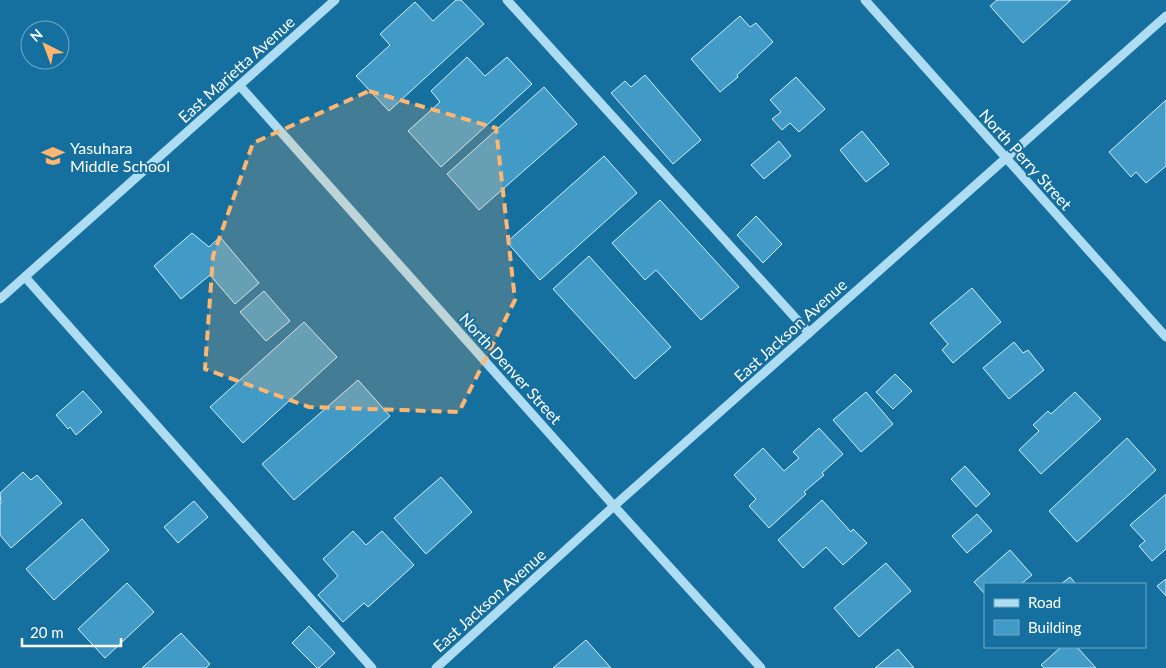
<svg xmlns="http://www.w3.org/2000/svg" width="1166" height="668" viewBox="0 0 1166 668" font-family="Lato,sans-serif">
<style>
.building{fill:#429ac6;stroke:#d5f0fd}
.lines{fill:none;stroke-linecap:round;stroke-linejoin:round}
.minor{stroke:#addcf3;stroke-width:9}
.marked{fill:#ffb670;fill-opacity:0.2;stroke:#ffb670;stroke-width:4;stroke-dasharray:10 6;stroke-linejoin:round}
.labels{text-anchor:middle;dominant-baseline:central;stroke-width:4;stroke-linejoin:round;paint-order:stroke}
.street-label{font-size:16px;fill:#fff;stroke:#156f9f}
.poi-label{font-size:16px;fill:#fff;stroke:#156f9f;text-anchor:start}
</style>
<rect width="100%" height="100%" fill="#156f9f"/>
<g class="building">
<polygon points="456,0 461,0 484,24 389,111 356,76 390,45 380,34 415,2 433,21"/>
<polygon points="997,0 1071,0 1023,43 990,6"/>
<polygon points="740,16 750,27 756,23 773,42 737,75 738,77 720,92 691,59"/>
<polygon points="467,57 485,76 507,57 532,84 441,167 408,131 440,102 431,91"/>
<polygon points="645,75 701,140 673,164 611,93 625,81 631,87"/>
<polygon points="796,77 825,109 799,132 790,123 782,130 772,119 781,112 770,100"/>
<polygon points="544,87 577,124 479,210 447,174"/>
<polygon points="1166,100 1166,166 1146,183 1136,172 1131,177 1109,152"/>
<polygon points="862,131 889,164 866,182 840,150"/>
<polygon points="779,141 791,156 764,179 751,165"/>
<polygon points="604,156 637,193 540,280 507,242"/>
<polygon points="660,200 739,287 701,320 656,270 645,280 612,243"/>
<polygon points="756,216 782,244 763,263 737,235"/>
<polygon points="192,233 209,247 220,237 259,283 235,304 210,275 181,299 154,266"/>
<polygon points="589,256 671,347 635,379 553,289"/>
<polygon points="972,288 1001,322 953,363 942,350 948,344 930,323"/>
<polygon points="264,291 290,321 266,341 240,312"/>
<polygon points="304,322 337,357 243,443 210,407"/>
<polygon points="1014,342 1023,353 1028,350 1044,370 1009,399 983,368"/>
<polygon points="895,374 912,391 893,409 876,392"/>
<polygon points="358,380 390,416 294,500 262,464"/>
<polygon points="83,391 102,412 76,435 70,427 68,429 56,415"/>
<polygon points="866,392 893,424 861,452 833,420"/>
<polygon points="1075,392 1101,419 1041,474 1019,450 1039,431 1033,425 1048,411 1051,414"/>
<polygon points="819,428 843,454 822,473 824,475 804,492 806,494 769,528 749,506 756,499 734,475 763,448 784,471 799,458 793,452"/>
<polygon points="1127,438 1156,470 1077,542 1049,511"/>
<polygon points="965,466 990,494 976,507 951,479"/>
<polygon points="23,472 31,480 37,475 62,503 11,548 0,535 0,504 1,503 0,493"/>
<polygon points="441,477 472,512 426,554 394,518"/>
<polygon points="1166,494 1166,549 1152,561 1139,546 1145,541 1130,525"/>
<polygon points="822,500 851,532 853,529 867,543 843,565 826,547 803,568 778,540"/>
<polygon points="194,501 208,517 178,543 164,527"/>
<polygon points="977,514 992,531 967,553 952,536"/>
<polygon points="82,519 109,550 54,600 26,569"/>
<polygon points="353,531 366,545 382,531 414,565 368,607 364,603 343,622 318,595 338,576 323,559"/>
<polygon points="1010,550 1032,575 1021,584 985,584 985,594 974,582"/>
<polygon points="886,563 911,591 859,637 834,608"/>
<polygon points="1070,577 1076,584 1061,584"/>
<polygon points="1166,579 1166,596 1157,586"/>
<polygon points="127,583 154,612 105,658 78,629"/>
<polygon points="309,626 335,653 319,668 317,668 292,643"/>
<polygon points="181,633 210,664 206,668 142,668"/>
<polygon points="586,640 611,668 553,668"/>
<polygon points="1061,647 1077,647 1096,668 1044,668 1041,665"/>
<polygon points="898,649 914,668 875,668"/>
</g>
<g class="lines">
<g class="minor">
<polyline points="507,0 809,333"/>
<polyline points="865,0 1166,337"/>
<polyline points="240,86 614,506 761,668"/>
<polyline points="25,277 372,668"/>
<polyline points="0,299 335,0"/>
<polyline points="436,668 614,506 1166,16"/>
</g>
</g>
<path class="marked" d="M369 91 496 128 515 300 459 412 309 407 205 369 213 256 253 143Z"/>
<defs>
<symbol id="school-bare" viewBox="-9 -9 18 18"><path d="M0-5L7-2L0 1L-7-2ZM-4 1L0 2.5L4 1V4Q0 6-4 4Z" fill="#ffb670" stroke="#156f9f" stroke-width="2.5" paint-order="stroke"/></symbol>
</defs>
<g fill-rule="evenodd">
<use href="#school-bare" x="37" y="140" width="32" height="32"/>
</g>
<g class="labels">
<g class="street-label">
<text transform="translate(236 69) rotate(-42)">East Marietta Avenue</text>
<text transform="translate(1026 159) rotate(48)">North Perry Street</text>
<text transform="translate(790 330) rotate(-42)">East Jackson Avenue</text>
<text transform="translate(511 368) rotate(48)">North Denver Street</text>
<text transform="translate(489 600) rotate(-42)">East Jackson Avenue</text>
</g>
<g class="poi-label">
<text x="70" y="147">Yasuhara<tspan x="70" dy="18">Middle School</tspan></text>
</g>
</g>
<rect x="984" y="583" width="162" height="65" fill="#156f9f" stroke="#73a9c5"/>
<rect x="994" y="599" width="25" height="8" fill="#addcf3" stroke="#73a9c5"/>
<text x="1028" y="608" font-size="15" fill="#ffffff">Road</text>
<rect x="994" y="620" width="25" height="15" fill="#429ac6" stroke="#73a9c5"/>
<text x="1028" y="633" font-size="15" fill="#ffffff">Building</text>
<g transform="translate(45 45) rotate(318)"><circle r="24" fill="#156f9f" stroke="#73a9c5"/>
<path d="M0-4L9 19L0 12L-9 19Z" fill="#ffb670"/>
<text y="-8" font-size="14" font-weight="bold" text-anchor="middle" fill="#ffffff">N</text>
</g>
<path d="M22 638v8h99v-8" fill="none" stroke="#ffffff" stroke-width="2.5"/>
<text x="30" y="638" font-size="15" fill="#ffffff" stroke="#156f9f" stroke-width="4" paint-order="stroke">20 m</text>
</svg>
